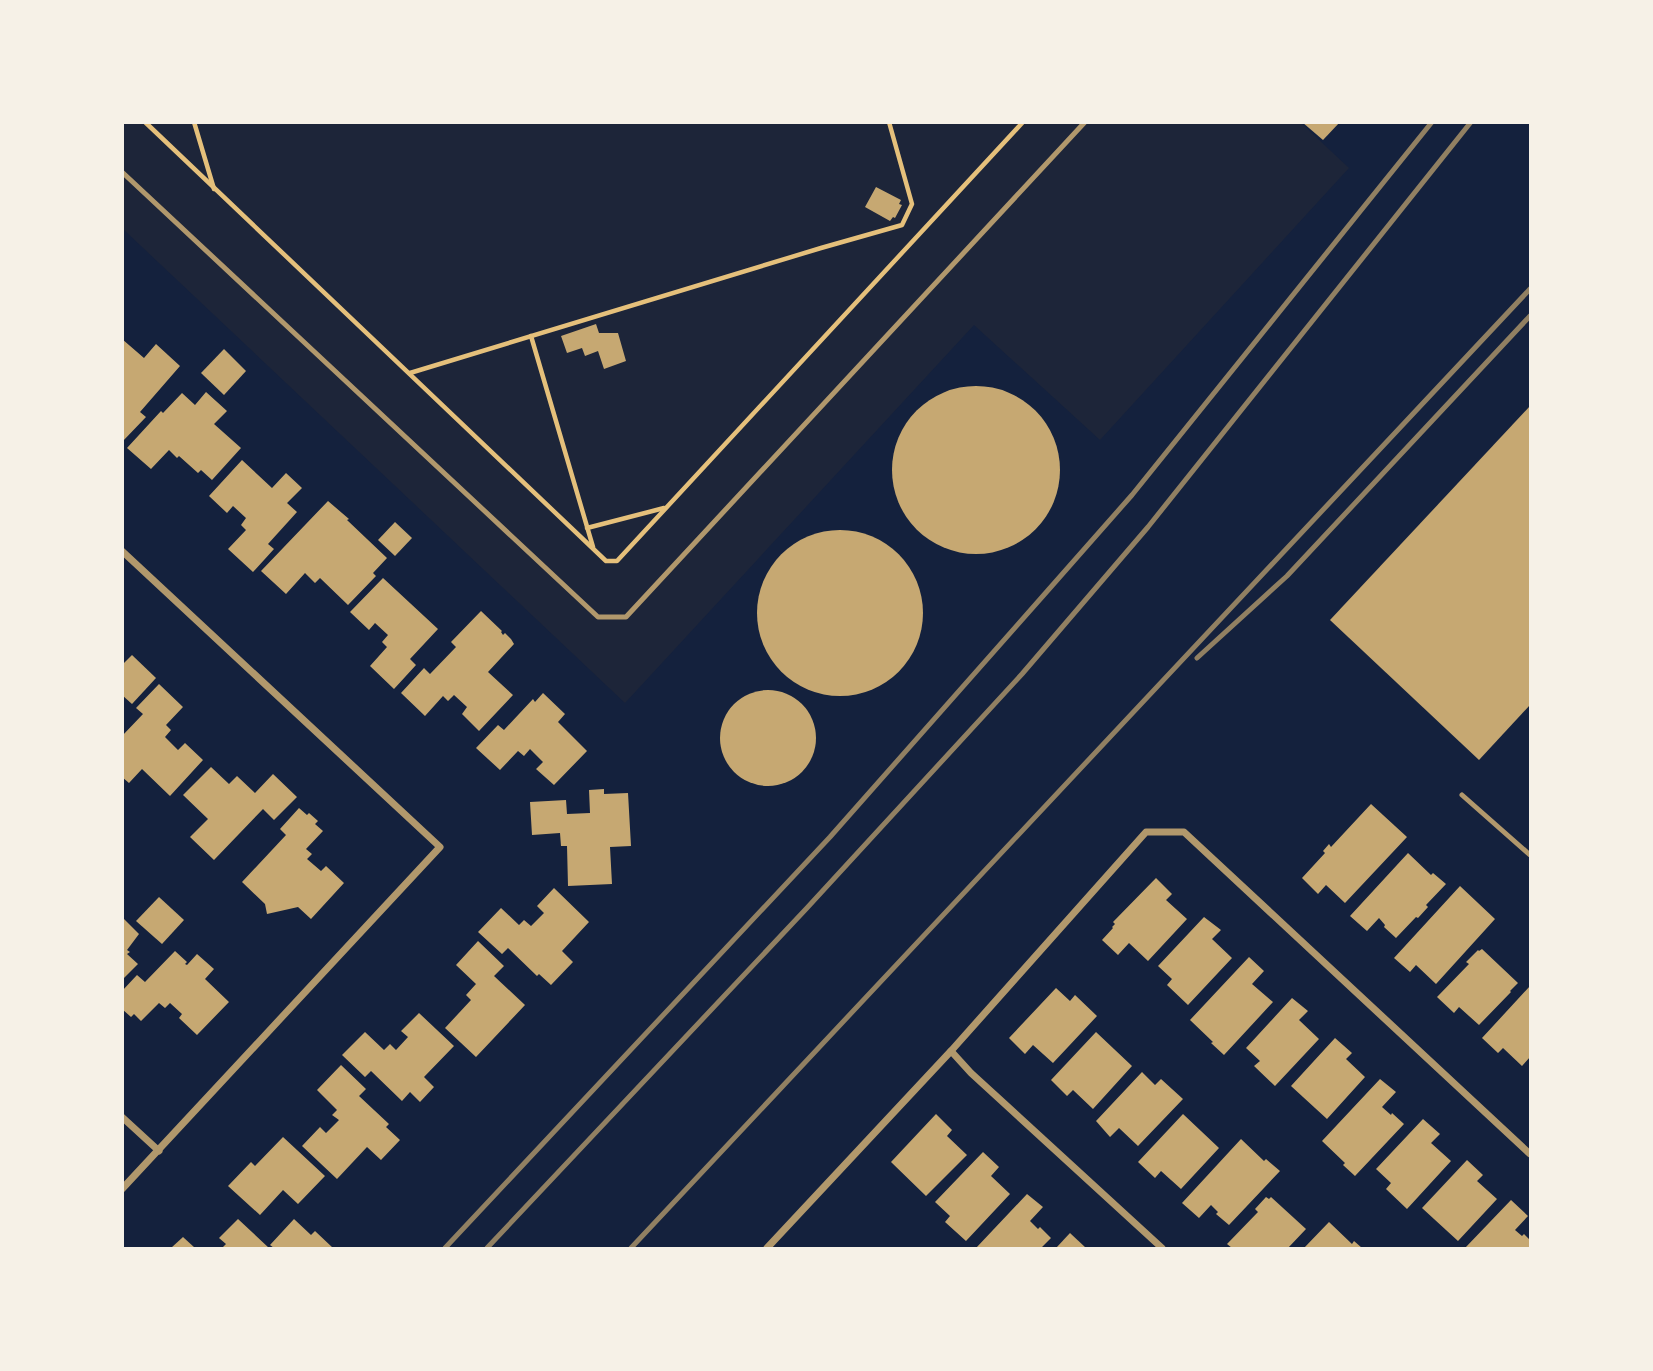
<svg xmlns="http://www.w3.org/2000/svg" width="1653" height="1371" viewBox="0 0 1653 1371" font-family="'Work Sans',sans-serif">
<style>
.green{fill:#1d2539}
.building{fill:#c6a872}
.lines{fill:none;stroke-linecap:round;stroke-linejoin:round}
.path{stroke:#e5c07b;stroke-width:4.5}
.service{stroke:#b1986c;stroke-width:5}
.minor{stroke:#b1986c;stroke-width:7}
.rail{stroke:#918062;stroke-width:5}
</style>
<rect width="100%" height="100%" fill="#14213d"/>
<polygon class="green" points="1300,122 1349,168 1100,440 974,325 625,703 123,229 122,123"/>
<g class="building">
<polygon points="1302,122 1340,122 1323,140"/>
<polygon points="876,187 901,200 899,204 902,205 895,218 893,217 890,221 865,207"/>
<polygon points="596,324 599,333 618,333 626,361 604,369 598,351 585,356 582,348 567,353 561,336"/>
<polygon points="122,339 144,358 156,344 180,366 140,412 146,417 122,442"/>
<polygon points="224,349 246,371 224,395 201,373"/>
<circle cx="976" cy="470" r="84"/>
<polygon points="206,392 227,411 214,424 241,448 212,480 201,470 198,473 179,456 177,458 169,450 151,469 127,448 161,411 163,413 182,393 195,405"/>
<polygon points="1530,406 1530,705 1479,760 1330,620"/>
<polygon points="242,460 272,488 286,473 302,488 287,503 297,512 268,544 274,549 253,572 228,549 246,530 241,525 246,518 233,506 227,513 209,496"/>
<polygon points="328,501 349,519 347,520 387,558 373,573 376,576 348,605 320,578 315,583 305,573 286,594 261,571"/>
<polygon points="395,522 412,538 395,556 378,540"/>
<circle cx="840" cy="613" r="83"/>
<polygon points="383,578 438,629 410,659 416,665 394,689 370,666 387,647 382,642 388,635 375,623 369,630 350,612"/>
<polygon points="481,611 502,631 501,632 503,635 505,633 511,639 514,644 488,672 513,695 479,731 462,714 467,707 454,695 448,701 443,696 425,716 401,693 424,668 430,674 456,647 451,642"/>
<polygon points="132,655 156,678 132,704 122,695 122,665"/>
<polygon points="159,684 183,707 166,725 171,730 165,737 178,750 185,743 203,760 170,796 142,769 129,783 122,777 122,736 143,714 136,708"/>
<circle cx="768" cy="738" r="48"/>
<polygon points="543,693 565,714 558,722 587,751 554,785 536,769 543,762 530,749 524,756 518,751 500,770 476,748 498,725 504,730 533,699 535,702"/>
<polygon points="211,767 229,784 237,776 255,793 273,774 297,797 274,820 263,809 214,860 190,837 208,819 183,795"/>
<polygon points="604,789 604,794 628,793 631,846 610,847 612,884 568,886 567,846 561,846 560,833 532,835 530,802 566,800 567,814 590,813 589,790"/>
<polygon points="1371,804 1407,837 1345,903 1326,885 1318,894 1302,878 1325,853 1323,851 1329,844 1331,847"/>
<polygon points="299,808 307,815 309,813 318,821 315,824 323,831 306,849 312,854 307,859 321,871 326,866 344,883 311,919 298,907 267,914 265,904 242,882 286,835 280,829"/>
<polygon points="1408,853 1431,875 1433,873 1446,884 1426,905 1428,907 1418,918 1416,917 1396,938 1384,927 1385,925 1379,918 1367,931 1350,916"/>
<polygon points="1156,878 1172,894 1166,900 1187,919 1148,961 1129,943 1118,955 1102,940 1113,928 1112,927 1115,924 1113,922"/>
<polygon points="1460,886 1495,919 1436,984 1416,965 1410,972 1394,958"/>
<polygon points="554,888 589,922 562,951 573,962 551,985 539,974 537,976 508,948 502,954 478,932 501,908 519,925 524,920 531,926 544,913 537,906"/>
<polygon points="159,897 184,920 162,944 136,921"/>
<polygon points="122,917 139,934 127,950 130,952 127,954 138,964 122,980"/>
<polygon points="1204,917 1221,930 1212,939 1232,958 1188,1005 1167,985 1172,979 1158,966"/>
<polygon points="478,941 504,966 494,976 525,1005 476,1057 445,1028 471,1000 466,995 476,984 456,965"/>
<polygon points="1482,949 1518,983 1510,991 1511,992 1479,1025 1459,1007 1454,1013 1437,997 1469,964 1466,962 1478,950 1479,951"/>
<polygon points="175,951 187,962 185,964 187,965 197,954 214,969 205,979 229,1002 197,1035 179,1018 182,1014 170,1003 165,1008 159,1003 141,1021 134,1014 131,1017 122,1009 124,1005 122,991 137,975 145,982"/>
<polygon points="1249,957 1264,971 1252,984 1273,1002 1224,1055 1211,1043 1213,1042 1190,1020"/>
<polygon points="1530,986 1530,1057 1522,1066 1503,1048 1498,1053 1482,1038"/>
<polygon points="1056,988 1070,1001 1075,995 1097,1016 1053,1063 1033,1045 1025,1054 1009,1038"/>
<polygon points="1292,998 1308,1011 1299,1020 1319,1039 1275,1086 1254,1066 1260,1061 1246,1048"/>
<polygon points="419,1013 454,1046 424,1077 434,1087 420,1102 410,1092 402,1101 371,1071 365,1077 342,1055 365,1032 384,1050 390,1044 396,1050 408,1037 401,1031"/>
<polygon points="1096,1032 1132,1066 1093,1109 1073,1090 1067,1096 1051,1080"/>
<polygon points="1335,1038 1352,1053 1346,1059 1365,1077 1327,1119 1291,1086"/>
<polygon points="341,1065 366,1089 359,1096 389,1124 386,1127 400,1140 381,1160 367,1147 337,1179 302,1146 320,1127 326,1133 339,1120 332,1115 337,1110 317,1090"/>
<polygon points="1142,1072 1155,1085 1161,1079 1183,1099 1138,1146 1119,1128 1110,1137 1096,1121"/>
<polygon points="1380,1079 1396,1092 1382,1107 1391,1115 1392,1113 1404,1124 1355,1176 1343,1165 1345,1163 1322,1141"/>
<polygon points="936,1114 952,1130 947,1136 967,1155 926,1196 891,1162"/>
<polygon points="1183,1114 1219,1148 1181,1189 1161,1171 1155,1178 1138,1162"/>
<polygon points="1423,1119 1440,1134 1431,1143 1451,1161 1407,1209 1386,1189 1391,1183 1376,1169"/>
<polygon points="283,1137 325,1176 298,1204 283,1190 260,1215 228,1186 251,1162 255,1166"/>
<polygon points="1241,1139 1264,1161 1266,1159 1280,1171 1229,1225 1216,1214 1218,1212 1211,1205 1199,1218 1182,1203"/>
<polygon points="983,1152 999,1167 991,1176 1010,1194 966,1241 945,1222 950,1216 935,1202"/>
<polygon points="1467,1160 1483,1175 1477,1181 1497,1199 1458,1241 1422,1208"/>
<polygon points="1027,1194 1043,1207 1030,1221 1038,1229 1040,1227 1051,1238 1041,1248 976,1248"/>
<polygon points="1266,1197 1269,1199 1271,1197 1306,1229 1288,1248 1232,1248 1227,1244 1258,1212 1255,1209"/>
<polygon points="1511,1200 1528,1216 1515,1230 1522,1236 1524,1234 1530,1240 1530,1248 1465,1248"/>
<polygon points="238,1219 269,1248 222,1248 226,1244 219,1238"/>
<polygon points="294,1219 311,1235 315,1231 333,1248 274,1248 270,1245"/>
<polygon points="1329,1222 1352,1244 1354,1241 1362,1248 1304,1248"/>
<polygon points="1070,1233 1086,1248 1056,1248"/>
<polygon points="183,1237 195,1248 171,1248"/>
</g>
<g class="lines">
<g class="path">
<polyline points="145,122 606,561 617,561 1023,122"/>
<polyline points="194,122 214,189"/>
<polyline points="531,336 593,547"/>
<polyline points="410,373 821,248 902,225 912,204 889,122"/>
<polyline points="587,528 664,508"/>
</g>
<g class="service">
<polyline points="122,172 598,617 626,617 1085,122"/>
<polyline points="1462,795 1530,855"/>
</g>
<g class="minor">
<polyline points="122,551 440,847 122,1189"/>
<polyline points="951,1051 971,1073 1162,1248"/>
<polyline points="122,1117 159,1151"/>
<polyline points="767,1248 951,1051 1146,832 1184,832 1530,1154"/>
</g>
<g class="rail">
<polyline points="1197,658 1287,576 1530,316"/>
<polyline points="445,1248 830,837 1050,588 1132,495 1432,122"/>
<polyline points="487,1248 806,909 1022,674 1148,527 1471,122"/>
<polyline points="631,1248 1530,289"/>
</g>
</g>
<rect width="1653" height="1371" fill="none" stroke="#f6f1e7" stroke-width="248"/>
</svg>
